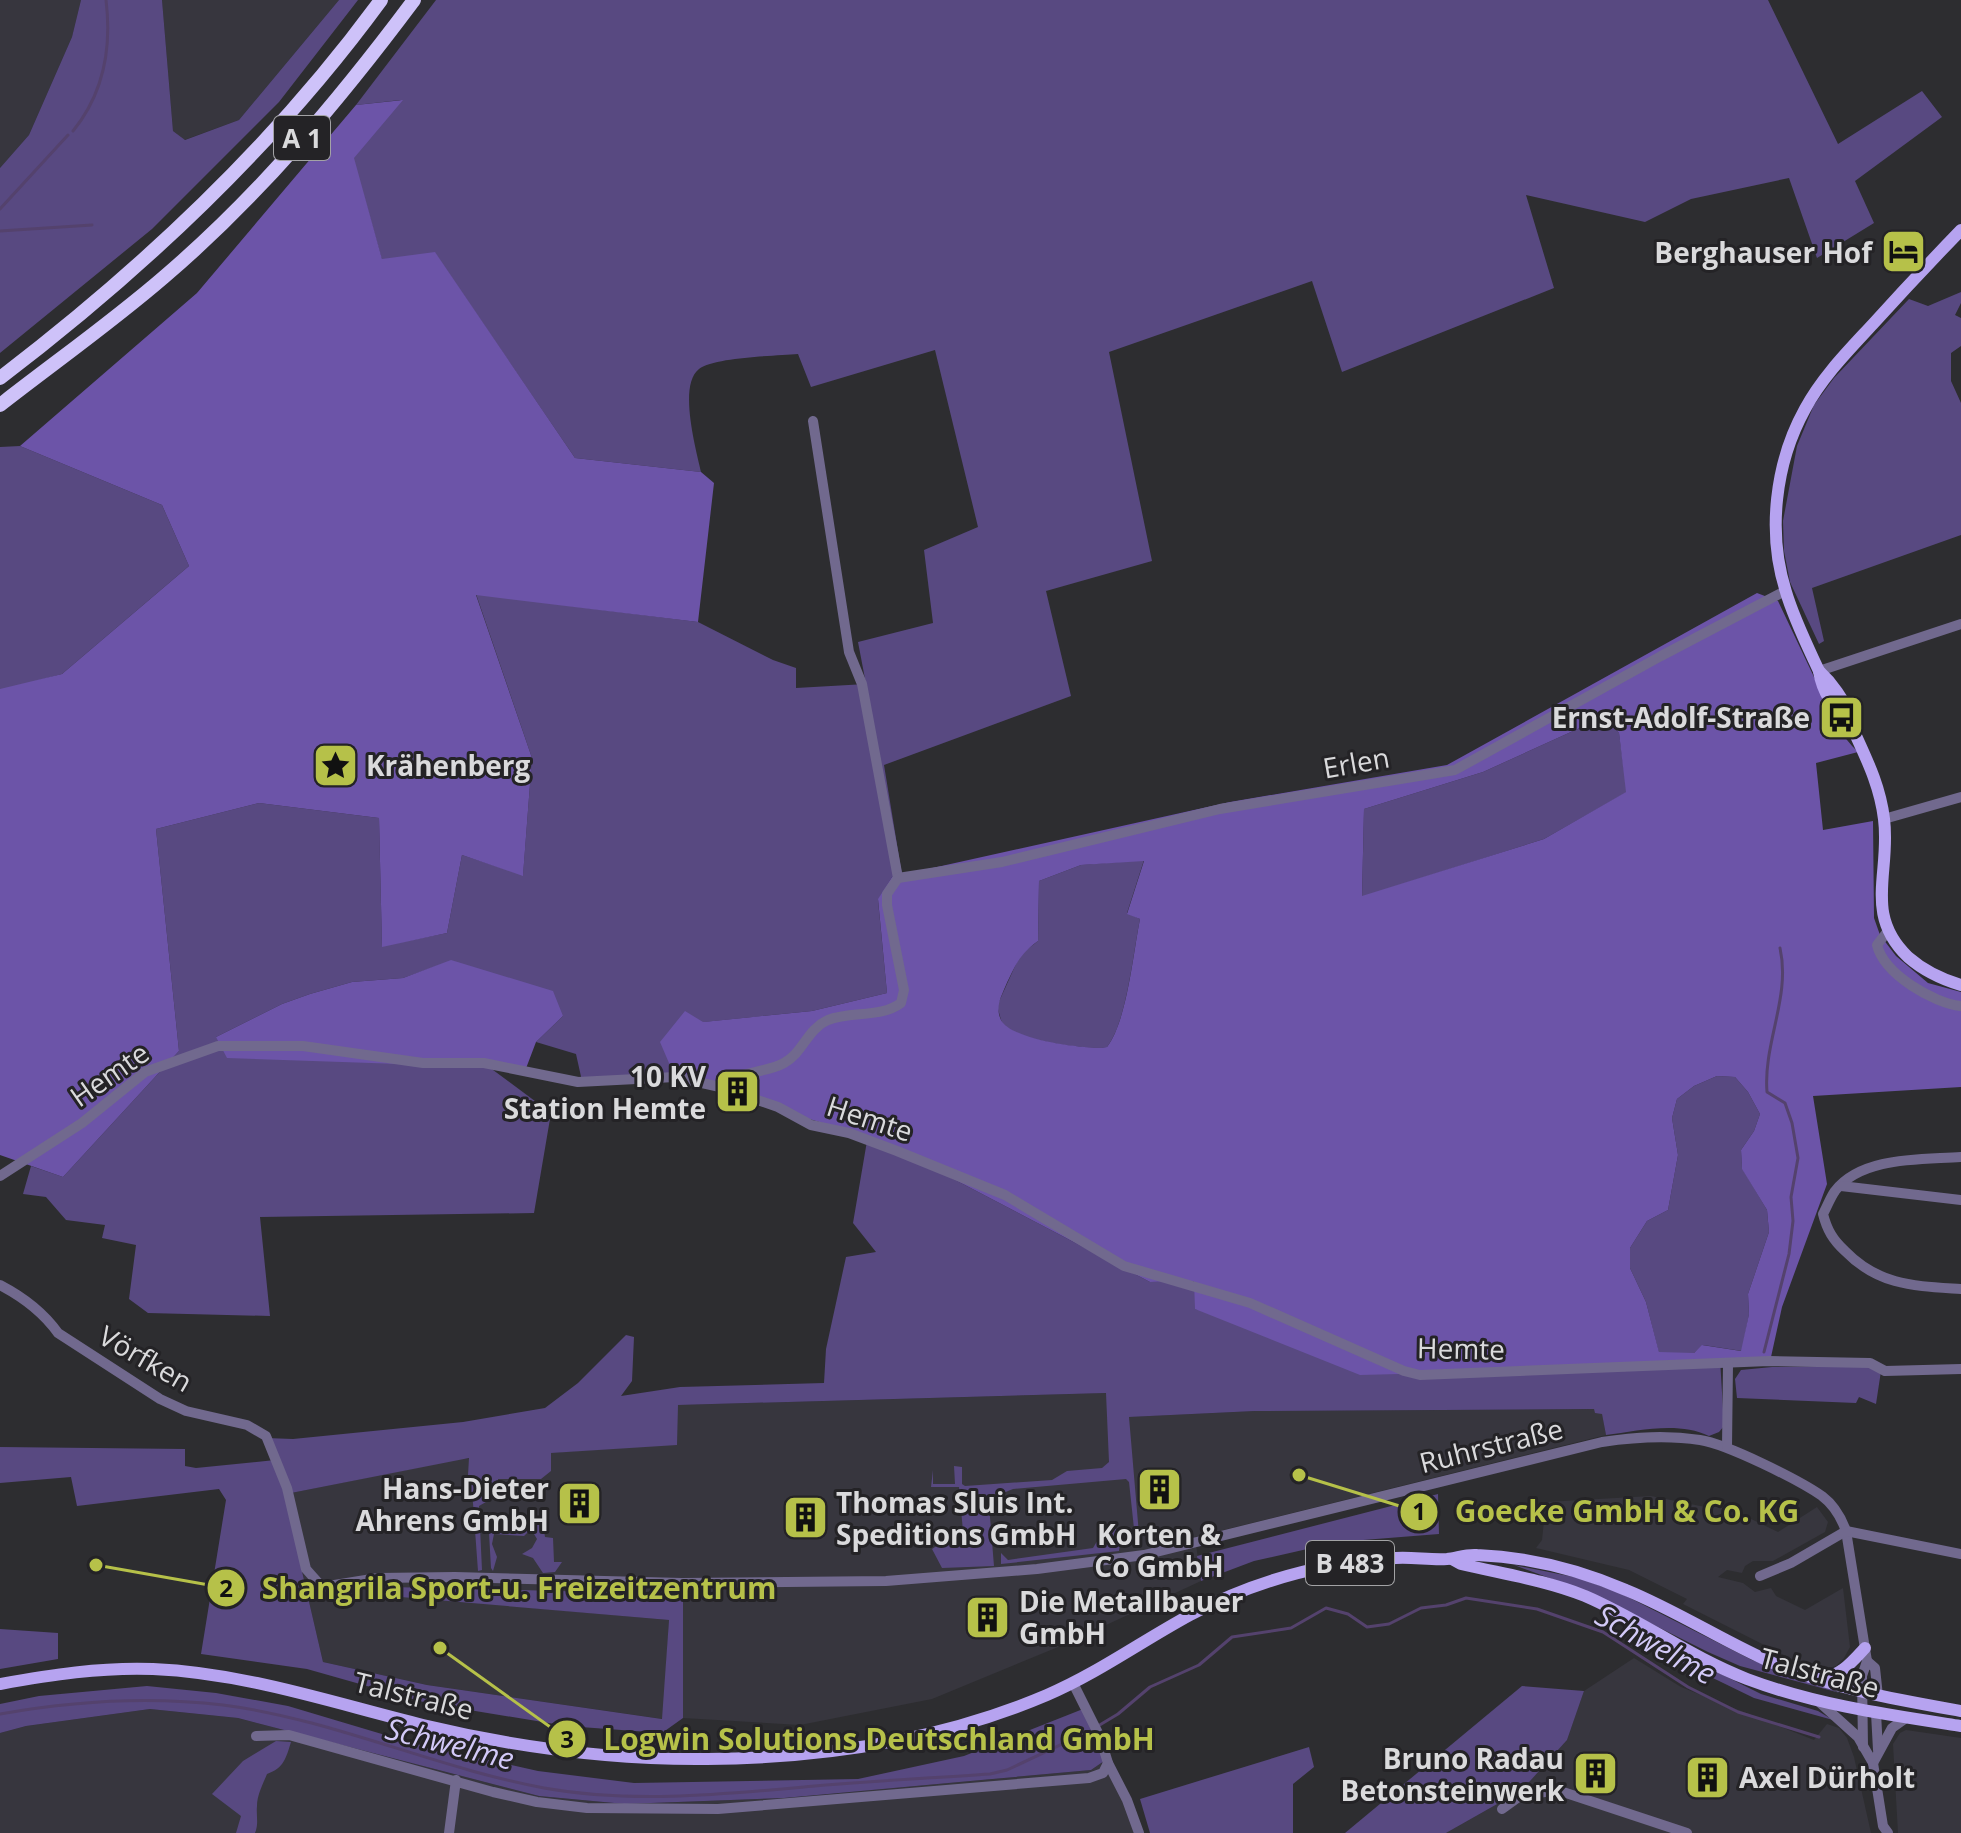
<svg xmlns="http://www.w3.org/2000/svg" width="1961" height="1833" viewBox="0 0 1961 1833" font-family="'Open Sans',sans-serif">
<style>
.built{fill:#37363e}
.green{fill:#584981}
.forest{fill:#6c54a8;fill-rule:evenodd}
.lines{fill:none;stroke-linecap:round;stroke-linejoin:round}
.stream{stroke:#54426d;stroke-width:3}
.minor{stroke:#71698e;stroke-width:10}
.major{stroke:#b6a3f0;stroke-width:12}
.highway{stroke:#cec2f9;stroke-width:14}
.labels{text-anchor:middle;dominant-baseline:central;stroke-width:6;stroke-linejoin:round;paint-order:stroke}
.shield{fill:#242326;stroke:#a3a3a5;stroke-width:2}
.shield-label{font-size:26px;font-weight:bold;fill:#dadadc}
.poi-label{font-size:28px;font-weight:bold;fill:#dadadc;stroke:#242326;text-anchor:end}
.street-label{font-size:28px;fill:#dadadc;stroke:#242326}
.water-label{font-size:30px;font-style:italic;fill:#d3caf8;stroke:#242326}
.leader{fill:none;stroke:#b6c149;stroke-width:3}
.callout-dot{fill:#b6c149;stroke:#242326;stroke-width:3}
.mark-label{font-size:24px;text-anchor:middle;font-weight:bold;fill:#111}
.callout-label{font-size:30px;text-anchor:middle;font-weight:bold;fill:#b6c149;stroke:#242326;stroke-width:6;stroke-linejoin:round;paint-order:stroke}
</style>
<rect width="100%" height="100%" fill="#2d2d30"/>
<g class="built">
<polygon points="0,0 81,0 72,37 29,135 0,168"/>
<polygon points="162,0 339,0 239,120 184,140 173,131"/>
<polygon points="1107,1393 1107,1418 1255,1411 1594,1409 1602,1413 1606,1435 1195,1537 1201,1581 1063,1645 932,1699 800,1725 683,1718 683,1594 389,1595 669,1620 663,1719 427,1685 323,1662 301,1567 291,1493 460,1459 677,1444 677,1405"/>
<polygon points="1651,1496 1710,1508 1714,1501 1778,1532 1817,1507 1828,1522 1825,1532 1773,1561 1753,1561 1745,1566 1742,1573 1727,1570 1718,1577 1743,1583 1755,1592 1771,1588 1776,1596 1805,1610 1843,1588 1850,1647 1844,1658 1836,1666 1822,1670 1804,1665 1683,1604 1687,1599 1629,1570 1536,1548 1542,1540 1546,1502"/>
<polygon points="1634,1658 1681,1687 1814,1740 1827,1724 1839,1728 1847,1738 1854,1757 1871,1833 1446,1833 1522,1790 1567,1740 1584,1691"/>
<polygon points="150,1709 238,1718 539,1796 625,1804 784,1798 1091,1770 1110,1757 1131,1802 1136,1833 0,1833 0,1733 26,1726"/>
<polygon points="1906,1730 1961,1738 1961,1833 1898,1833 1893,1744 1900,1733"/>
</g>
<g class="green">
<polygon points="81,0 162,0 173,131 185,140 239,120 339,0 358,0 279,102 152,229 0,353 0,168 29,135 72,37"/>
<path d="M436 0H1768L1838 144 1922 91 1942 117 1855 181 1874 223 1817 258 1789 178 1691 199 1645 222 1526 195 1554 288 1342 372 1312 281 1109 352 1152 561 1046 591 1071 696 884 765 902 875 892 877 878 900 887 993 812 1011 704 1022 675 1077 582 1081 576 1054 536 1042 563 1016 451 961 403 978 352 982 310 994 282 1004 216 1037 489 1067 551 1113 534 1213 260 1217 270 1316 148 1313 129 1299 136 1245 102 1238 105 1225 66 1220 46 1197 23 1194 31 1166 63 1177 179 1051 156 829 259 803 379 818 382 946 447 933 462 855 523 875 532 758 476 594 698 622 773 660 796 668V688L866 684 858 642 933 623 924 550 978 527 935 350 811 387 798 354C775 356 715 357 699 369 678 385 696 449 701 472L575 458 435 253 382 260 353 158 401 100 356 105Z"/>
<polygon points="1961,292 1961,303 1955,315 1961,318 1961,346 1951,353 1951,381 1961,403 1961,535 1812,588 1824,641 1819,644 1790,582 1784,551 1783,521 1797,446 1814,405 1834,378 1909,299 1928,306"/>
<polygon points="20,446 162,505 189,566 62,674 3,690 0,689 0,447"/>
<polygon points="1604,717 1619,733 1627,792 1544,839 1362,897 1364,809 1483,772"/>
<path d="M1144 860 1127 913 1140 919C1133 953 1127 1021 1107 1047 1085 1050 1017 1041 1003 1024 1000 1019 999 1011 997 1006L1020 955 1038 941 1039 881 1081 865Z"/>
<polygon points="1717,1076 1735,1077 1748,1092 1760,1114 1754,1131 1741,1150 1742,1168 1767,1210 1769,1232 1748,1294 1749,1314 1742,1351 1703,1345 1694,1353 1659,1353 1646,1302 1630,1268 1630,1248 1647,1221 1668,1210 1678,1155 1672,1118 1677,1099 1694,1086"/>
<path d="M867 1141 919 1161 1150 1282 1195 1281V1309L1720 1359 1724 1426 1719 1432 1709 1436C1678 1421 1638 1431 1606 1435L1602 1414 1595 1413 1594 1409 1255 1411 1129 1417 1140 1546 1136 1547 1129 1482 1126 1479 1013 1489 991 1498 989 1505 994 1566 942 1568 932 1549 938 1545 964 1542 959 1487H931L933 1470V1484H955L954 1466 962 1467V1484L965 1486 1052 1480 1067 1471 1102 1468 1109 1462 1106 1393 678 1405 677 1445 551 1453V1471L541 1479H498V1495L479 1506 482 1570 478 1571 473 1503 468 1475 469 1458 291 1493 301 1567 323 1662 427 1685 662 1719 669 1620 389 1596 390 1587 683 1594V1718L662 1733 567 1726 427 1703 307 1669 201 1654 226 1500 219 1489 77 1506 71 1477 0 1483V1447L185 1449V1466L196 1468 275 1460 266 1438 293 1439 463 1422 545 1408 578 1383 626 1335 634 1337 632 1381 621 1396 680 1387 824 1383 826 1349 846 1257 876 1252 853 1223Z"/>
<polygon points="1869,1366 1881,1371 1876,1404 1859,1397 1856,1403 1737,1398 1735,1379 1741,1370 1772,1367"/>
<polygon points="1438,1494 1439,1534 1338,1542 1254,1561 1201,1581 1197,1556"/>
<polygon points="495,1519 500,1519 501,1526 543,1524 545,1537 553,1538 554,1562 562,1562 555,1572 543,1573 533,1558 522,1554 532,1548 537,1539 531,1529 524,1536 494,1534 492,1544 497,1557 493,1571 491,1568 489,1533"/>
<path d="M1108 1523C1119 1526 1121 1541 1119 1551L1001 1564V1553L1008 1560 1093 1548Z"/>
<polygon points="1514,1565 1579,1578 1620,1593 1752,1660 1840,1693 1740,1666 1708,1652 1588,1592"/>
<polygon points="0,1629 58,1633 58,1659 0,1669"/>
<polygon points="1649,1638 1761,1694 1818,1711 1833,1720 1754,1698 1645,1645"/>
<polygon points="147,1686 216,1693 288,1706 412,1743 538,1771 634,1783 858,1779 964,1756 1083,1709 1110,1757 1091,1770 784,1798 625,1804 539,1796 238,1718 150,1709 26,1726 0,1733 0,1704 39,1696"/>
<polygon points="1522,1686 1584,1691 1567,1740 1522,1790 1446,1833 1345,1833"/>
<path d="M276 1741 291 1742C286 1758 284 1768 267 1774 263 1784 257 1795 257 1806 256 1816 259 1823 255 1833H236L241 1816 212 1794 243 1761Z"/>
<polygon points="1309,1747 1314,1767 1293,1784 1293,1833 1150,1833 1140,1799"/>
</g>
<g class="forest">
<polygon points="403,100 354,158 382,259 435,252 575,458 701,472 714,483 698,622 476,595 532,758 523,876 462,855 447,933 382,947 379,818 259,803 156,829 179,1051 63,1177 0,1155 0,689 62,674 189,566 162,505 20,446 197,293 356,105"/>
<path d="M1757 593 1778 601 1823 696C1829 718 1842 736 1858 752L1816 763 1823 830 1873 821 1874 918 1880 935 1896 956 1928 983 1961 992V1087L1813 1096 1827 1184 1782 1307 1771 1357 1590 1369 1360 1375 1195 1309 1194 1281 1150 1282 919 1161 832 1126 675 1077 660 1042 685 1011 703 1022 812 1011 887 993 878 899 892 877 1230 802 1447 765ZM1604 717 1619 733 1626 792 1544 839 1362 896 1364 809 1483 772ZM1144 861 1127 914 1140 919C1133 954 1127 1021 1107 1047 1086 1050 1011 1040 1001 1020 995 1007 1001 997 1006 985 1016 964 1019 955 1038 941L1039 881 1081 865ZM1717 1076 1735 1077 1748 1092 1760 1114 1754 1131 1741 1150 1742 1169 1767 1210 1769 1232 1748 1294 1749 1314 1741 1351 1702 1345 1694 1353 1659 1352 1646 1302 1630 1268V1248L1647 1221 1668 1210 1678 1155 1672 1118 1677 1099 1694 1086Z"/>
<polygon points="451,960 553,991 563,1016 536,1042 525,1071 488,1067 227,1058 216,1037 282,1004 310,994 352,982 403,978"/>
</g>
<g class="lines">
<g class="stream">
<path d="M73 131C104 93 112 49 106 0"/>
<polyline points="0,209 68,135"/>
<polyline points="0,231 92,225"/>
<path d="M1764 1352 1789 1254 1793 1221 1791 1197 1798 1158 1792 1123 1785 1103 1767 1092C1763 1043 1791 997 1780 948"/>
<path d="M0 1714C73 1701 148 1696 223 1705 332 1719 436 1768 544 1788 633 1804 726 1794 815 1786 873 1781 932 1778 990 1774L1007 1770 1092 1730"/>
<polyline points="1098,1726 1118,1714 1150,1687 1199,1665 1232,1637 1291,1628 1326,1608 1348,1614 1367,1627 1389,1624 1421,1608 1446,1605 1466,1598 1537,1609 1603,1632 1688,1687 1738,1712 1819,1737"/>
</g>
<g class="minor">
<polyline points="813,421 849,652 862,684 898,878"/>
<polyline points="1819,671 1961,624"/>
<polyline points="1884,819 1961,797"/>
<path d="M1887 932 1877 945C1884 974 1933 1003 1961 1006"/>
<path d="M720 1087C735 1071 764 1074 784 1063 803 1053 807 1029 828 1020 851 1011 881 1018 901 1003L904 990 887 905V894L898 878 1002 862 1220 809 1455 770 1661 656 1785 591"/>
<path d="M1961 1157C1922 1160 1862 1156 1835 1191 1830 1198 1827 1207 1823 1214 1827 1230 1833 1240 1845 1251 1879 1286 1915 1286 1961 1289"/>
<polyline points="0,1176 82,1123 145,1072 218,1046 303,1046 423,1063 484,1063 578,1082 675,1077 720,1087 778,1107 811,1125 849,1133 897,1151 1005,1195 1124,1266 1250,1303 1404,1371 1420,1375 1769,1361 1870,1363 1885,1371 1961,1369"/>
<polyline points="1841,1186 1961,1200"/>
<path d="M0 1285C23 1297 43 1312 58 1333L160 1399 186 1411 247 1425 266 1436 287 1488 306 1569 322 1587 378 1578 455 1577 682 1583 886 1581 1037 1569 1144 1555 1602 1442C1636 1437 1666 1435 1700 1440 1727 1444 1799 1480 1822 1496 1834 1505 1841 1517 1846 1531L1867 1661 1862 1676 1863 1747"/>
<polyline points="1727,1447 1728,1364"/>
<polyline points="1760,1576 1791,1563 1846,1531 1961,1554"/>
<polyline points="1867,1661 1875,1668 1878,1696"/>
<polyline points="1073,1683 1100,1737 1108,1763 1127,1800 1139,1833"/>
<polyline points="1817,1700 1858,1737 1873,1763 1883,1826 1888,1833"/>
<polyline points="1876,1713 1878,1750"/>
<polyline points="256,1736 289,1735 493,1792 537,1802 587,1808 718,1809 1089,1778 1103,1773 1108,1763"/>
<polyline points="1873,1763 1892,1728 1906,1718"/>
<polyline points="1502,1809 1520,1796 1557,1790 1687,1833"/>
<polyline points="449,1833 456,1780"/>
</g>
<g class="major">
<path d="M1819 671C1831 682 1845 700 1849 716 1852 726 1848 718 1852 727 1866 758 1880 785 1884 819 1891 872 1863 914 1908 957 1924 971 1941 979 1961 985"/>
<path d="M1850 724C1835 712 1822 691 1819 671 1807 645 1794 619 1786 592 1767 533 1775 463 1805 409 1822 377 1849 350 1873 324 1902 292 1931 261 1961 230"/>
<path d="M1452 1559 1461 1564C1503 1574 1545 1580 1585 1596 1641 1620 1690 1657 1747 1679 1816 1705 1889 1715 1961 1726"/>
<path d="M1820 1679C1841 1676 1852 1662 1865 1648"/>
<path d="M0 1684C50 1675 101 1667 153 1669 246 1673 333 1703 423 1725 515 1747 613 1760 707 1759 824 1758 939 1741 1047 1695 1098 1673 1142 1641 1190 1615 1254 1581 1324 1562 1396 1558 1413 1557 1430 1560 1447 1559 1457 1558 1466 1554 1477 1555 1528 1557 1580 1570 1626 1590 1680 1612 1729 1645 1782 1667 1840 1690 1900 1700 1961 1711"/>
</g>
<g class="highway">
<path d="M0 378C143 269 275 145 381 0"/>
<path d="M0 405C55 362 112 322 164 277 259 196 340 99 414 0"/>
</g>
</g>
<defs>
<symbol id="hotel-square" viewBox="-11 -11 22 22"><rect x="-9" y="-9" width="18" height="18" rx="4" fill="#b6c149" stroke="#242326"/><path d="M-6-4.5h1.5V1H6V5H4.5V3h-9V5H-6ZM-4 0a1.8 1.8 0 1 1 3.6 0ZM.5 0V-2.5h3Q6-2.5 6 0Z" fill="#111"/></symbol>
<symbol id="bus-square" viewBox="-11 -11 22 22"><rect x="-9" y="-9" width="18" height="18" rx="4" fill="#b6c149" stroke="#242326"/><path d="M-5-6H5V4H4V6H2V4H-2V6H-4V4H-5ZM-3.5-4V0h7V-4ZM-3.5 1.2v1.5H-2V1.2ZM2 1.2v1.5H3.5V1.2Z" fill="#111"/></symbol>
<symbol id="sight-square" viewBox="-11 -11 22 22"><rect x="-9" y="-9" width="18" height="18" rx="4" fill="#b6c149" stroke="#242326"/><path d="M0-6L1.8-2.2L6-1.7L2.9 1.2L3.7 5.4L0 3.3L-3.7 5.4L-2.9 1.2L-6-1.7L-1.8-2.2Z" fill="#111"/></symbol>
<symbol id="building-square" viewBox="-11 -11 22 22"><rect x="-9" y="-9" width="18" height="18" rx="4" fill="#b6c149" stroke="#242326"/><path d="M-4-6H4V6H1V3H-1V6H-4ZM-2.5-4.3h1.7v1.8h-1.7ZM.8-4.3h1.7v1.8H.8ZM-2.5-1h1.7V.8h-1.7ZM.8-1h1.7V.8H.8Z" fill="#111"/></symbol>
</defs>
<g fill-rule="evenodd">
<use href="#hotel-square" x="1878" y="226" width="51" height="51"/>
<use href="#bus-square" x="1816" y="692" width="51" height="51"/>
<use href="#sight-square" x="310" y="740" width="51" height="51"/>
<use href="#building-square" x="712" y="1066" width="51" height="51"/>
<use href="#building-square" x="1134" y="1464" width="51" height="51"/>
<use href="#building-square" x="554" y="1478" width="51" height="51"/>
<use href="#building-square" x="780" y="1492" width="51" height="51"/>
<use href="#building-square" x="962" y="1592" width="51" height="51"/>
<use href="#building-square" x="1570" y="1748" width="51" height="51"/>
<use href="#building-square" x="1682" y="1752" width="51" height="51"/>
</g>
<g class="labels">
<g class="shield">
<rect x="274" y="116" width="56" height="44" rx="6"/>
<rect x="1306" y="1541" width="88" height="44" rx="6"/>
</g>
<g class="shield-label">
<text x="302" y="138">A 1</text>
<text x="1350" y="1563">B 483</text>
</g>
<g class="poi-label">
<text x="1872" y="252">Berghauser Hof</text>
<text x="1810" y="717">Ernst-Adolf-Straße</text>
<text x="366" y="765" text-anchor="start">Krähenberg</text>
<text x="706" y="1076">10 KV<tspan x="706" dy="32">Station Hemte</tspan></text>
<text x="549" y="1488">Hans-Dieter<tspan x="549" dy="32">Ahrens GmbH</tspan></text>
<text x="836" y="1502" text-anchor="start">Thomas Sluis Int.<tspan x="836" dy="32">Speditions GmbH</tspan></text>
<text x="1159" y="1534" text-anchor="middle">Korten &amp;<tspan x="1159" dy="32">Co GmbH</tspan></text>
<text x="1019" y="1601" text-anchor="start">Die Metallbauer<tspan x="1019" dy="32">GmbH</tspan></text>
<text x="1564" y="1758">Bruno Radau<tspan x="1564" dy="32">Betonsteinwerk</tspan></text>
<text x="1739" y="1777" text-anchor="start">Axel Dürholt</text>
</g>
<g class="street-label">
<text transform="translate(1356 762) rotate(-10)">Erlen</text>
<text transform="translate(109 1074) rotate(-35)">Hemte</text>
<text transform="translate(870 1118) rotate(18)">Hemte</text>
<text transform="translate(1461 1348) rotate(1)">Hemte</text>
<text transform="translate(146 1358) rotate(30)">Vörfken</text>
<text transform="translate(1491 1445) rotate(-14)">Ruhrstraße</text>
<text transform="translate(1820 1672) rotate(15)">Talstraße</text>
<text transform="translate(414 1695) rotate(14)">Talstraße</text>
</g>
<g class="water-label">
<text transform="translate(1656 1644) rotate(29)">Schwelme</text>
<text transform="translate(450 1743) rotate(14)">Schwelme</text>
</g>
</g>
<path class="leader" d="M1299 1475L1419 1512M96 1565L226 1588M440 1648L567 1739"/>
<g class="callout-dot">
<circle cx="1299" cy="1475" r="8"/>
<circle cx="96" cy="1565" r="8"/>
<circle cx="440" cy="1648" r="8"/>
<circle cx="1419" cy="1512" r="20"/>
<circle cx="226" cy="1588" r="20"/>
<circle cx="567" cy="1739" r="20"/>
</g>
<g class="mark-label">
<text x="1419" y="1520">1</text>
<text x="226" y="1597">2</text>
<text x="567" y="1748">3</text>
</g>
<g class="callout-label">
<text x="1627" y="1522">Goecke GmbH &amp; Co. KG</text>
<text x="519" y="1599">Shangrila Sport-u. Freizeitzentrum</text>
<text x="879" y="1750">Logwin Solutions Deutschland GmbH</text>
</g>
</svg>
